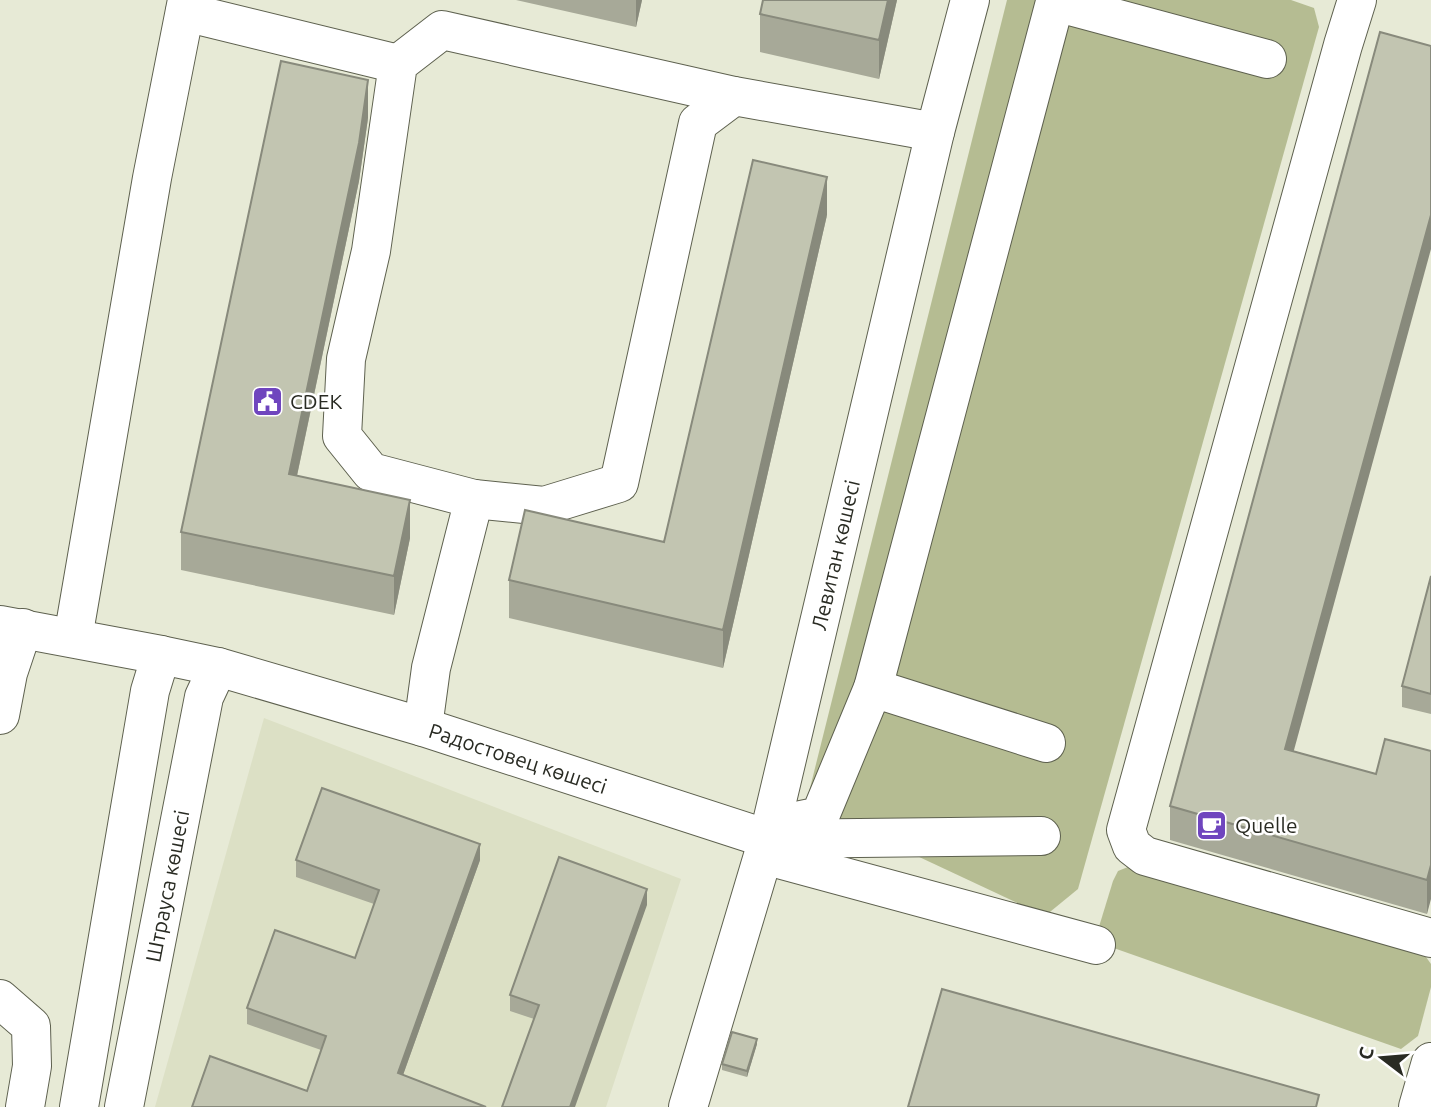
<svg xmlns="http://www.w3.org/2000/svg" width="1431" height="1107" viewBox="0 0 1431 1107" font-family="Ubuntu,sans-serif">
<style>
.built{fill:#dce0c5}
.green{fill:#b5bc92}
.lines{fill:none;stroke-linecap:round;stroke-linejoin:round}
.minor-casing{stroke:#5e614f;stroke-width:40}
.minor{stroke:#fff;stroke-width:38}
.wall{fill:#a7a998}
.shaded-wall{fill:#888a7c}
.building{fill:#c2c5b1;stroke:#888a7c;stroke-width:2}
.labels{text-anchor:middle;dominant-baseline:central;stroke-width:5;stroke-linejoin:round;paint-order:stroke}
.poi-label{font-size:21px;fill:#292b23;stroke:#fff;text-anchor:start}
.street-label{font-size:21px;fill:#292b23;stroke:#fff}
</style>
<rect width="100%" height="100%" fill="#e7ead6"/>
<polygon class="built" points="264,718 681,879 606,1107 155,1107"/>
<g class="green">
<polygon points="1007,0 1291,0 1314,8 1319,27 1078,889 1045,916 806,804"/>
<polygon points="1128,867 1426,957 1431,964 1431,987 1418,1036 1401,1049 1108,946 1098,930 1113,881 1118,871"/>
</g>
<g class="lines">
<defs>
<g id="minor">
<polyline points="1357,0 1343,45 1126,830 1132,846 1145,856 1431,938"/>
<polyline points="185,12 398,64"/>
<polyline points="474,499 544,506 619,483 698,123 734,96"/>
<polyline points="0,625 161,655 218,667 423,727 768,839 1041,836"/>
<polyline points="73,638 152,178 187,0"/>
<polyline points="873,688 1055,2 1267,59"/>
<polyline points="0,715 8,673 23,628"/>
<polyline points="423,727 431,668 474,499 371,472 342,436 346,359 371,251 398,64 442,30 734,96 935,132"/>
<polyline points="773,824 781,824 820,816 873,688 1046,743"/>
<polyline points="771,857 1096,945"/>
<polyline points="0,999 31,1026 32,1066 25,1107"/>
<polyline points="79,1107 150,691 161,655"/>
<polyline points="124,1107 204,697 218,667"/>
<polyline points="688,1107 768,839 935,132 970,0"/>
<polyline points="1418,1107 1431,1062"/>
</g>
</defs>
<use href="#minor" class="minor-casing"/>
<use href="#minor" class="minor"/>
</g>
<g class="wall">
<polygon points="516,0 642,0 636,27"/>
<polygon points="763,0 897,0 879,79 760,52 760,14"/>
<polygon points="368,118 359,181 297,476 410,538 394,615 181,570 181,532"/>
<polygon points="827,215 723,668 509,618 509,580 664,542"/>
<polygon points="1431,576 1431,714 1402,707 1402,686"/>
<polygon points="1294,751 1376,774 1431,751 1427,914 1170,840 1170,806"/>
<polygon points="296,860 480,860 403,1075 307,1091 321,1050 247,1024 247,1008 355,958 374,904 296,877"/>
<polygon points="647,905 534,1019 510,1011 510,995"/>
<polygon points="757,1044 747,1077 722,1070 722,1064"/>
</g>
<g class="shaded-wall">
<polygon points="636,0 642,0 636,27"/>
<polygon points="888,0 897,0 879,79 879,40"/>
<polygon points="368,80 368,118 359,181 289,513 289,474"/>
<polygon points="827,177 827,215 723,668 723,630"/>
<polygon points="1431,215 1431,249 1285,783 1285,749"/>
<polygon points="410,500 410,538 394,615 394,576"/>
<polygon points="480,844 480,860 398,1089 398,1073"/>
<polygon points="1431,865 1431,899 1427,914 1427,880"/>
<polygon points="647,889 647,905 575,1107 570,1107"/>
<polygon points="757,1039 757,1044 747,1077 747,1071"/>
</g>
<g class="building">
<polygon points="763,0 888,0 879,40 760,14"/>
<polygon points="1380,32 1431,46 1431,215 1285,749 1376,774 1385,739 1431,751 1431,865 1427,880 1170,806"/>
<polygon points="281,61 368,80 359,143 289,474 410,500 394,576 181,532"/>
<polygon points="753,160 827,177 723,630 509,580 525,510 664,542"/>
<polygon points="1431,576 1431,694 1402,686"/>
<polygon points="322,788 480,844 398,1073 486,1107 192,1107 210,1056 307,1091 326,1036 247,1008 275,930 355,958 379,890 296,860"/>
<polygon points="559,857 647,889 570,1107 502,1107 539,1005 510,995"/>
<polygon points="942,989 1319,1095 1316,1107 908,1107"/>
<polygon points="732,1032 757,1039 747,1071 722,1064"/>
</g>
<defs>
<symbol id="civic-square" viewBox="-11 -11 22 22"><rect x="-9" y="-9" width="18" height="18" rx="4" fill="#6f45be" stroke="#fff"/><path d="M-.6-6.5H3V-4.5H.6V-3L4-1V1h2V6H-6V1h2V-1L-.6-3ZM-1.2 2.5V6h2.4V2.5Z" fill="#fff"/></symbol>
<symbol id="cafe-square" viewBox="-11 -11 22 22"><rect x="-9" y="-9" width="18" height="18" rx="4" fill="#6f45be" stroke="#fff"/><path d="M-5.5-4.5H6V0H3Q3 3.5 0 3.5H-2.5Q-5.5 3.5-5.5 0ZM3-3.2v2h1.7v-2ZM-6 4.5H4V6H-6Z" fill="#fff"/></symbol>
</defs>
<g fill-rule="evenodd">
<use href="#civic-square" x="250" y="384" width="35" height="35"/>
<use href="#cafe-square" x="1194" y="808" width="35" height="35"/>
</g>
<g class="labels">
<g class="poi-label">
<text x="290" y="401">CDEK</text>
<text x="1235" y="825">Quelle</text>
</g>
<g class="street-label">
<text transform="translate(835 555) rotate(-77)">Левитан көшесі</text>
<text transform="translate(518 758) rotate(18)">Радостовец көшесі</text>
<text transform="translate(167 886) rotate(-79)">Штрауса көшесі</text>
</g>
</g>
<g transform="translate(1382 1058) rotate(286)" stroke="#ffffff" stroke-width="5" paint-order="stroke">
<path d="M0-5L12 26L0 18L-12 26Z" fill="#292b23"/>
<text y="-10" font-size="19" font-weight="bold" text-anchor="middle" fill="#292b23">С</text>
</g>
</svg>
